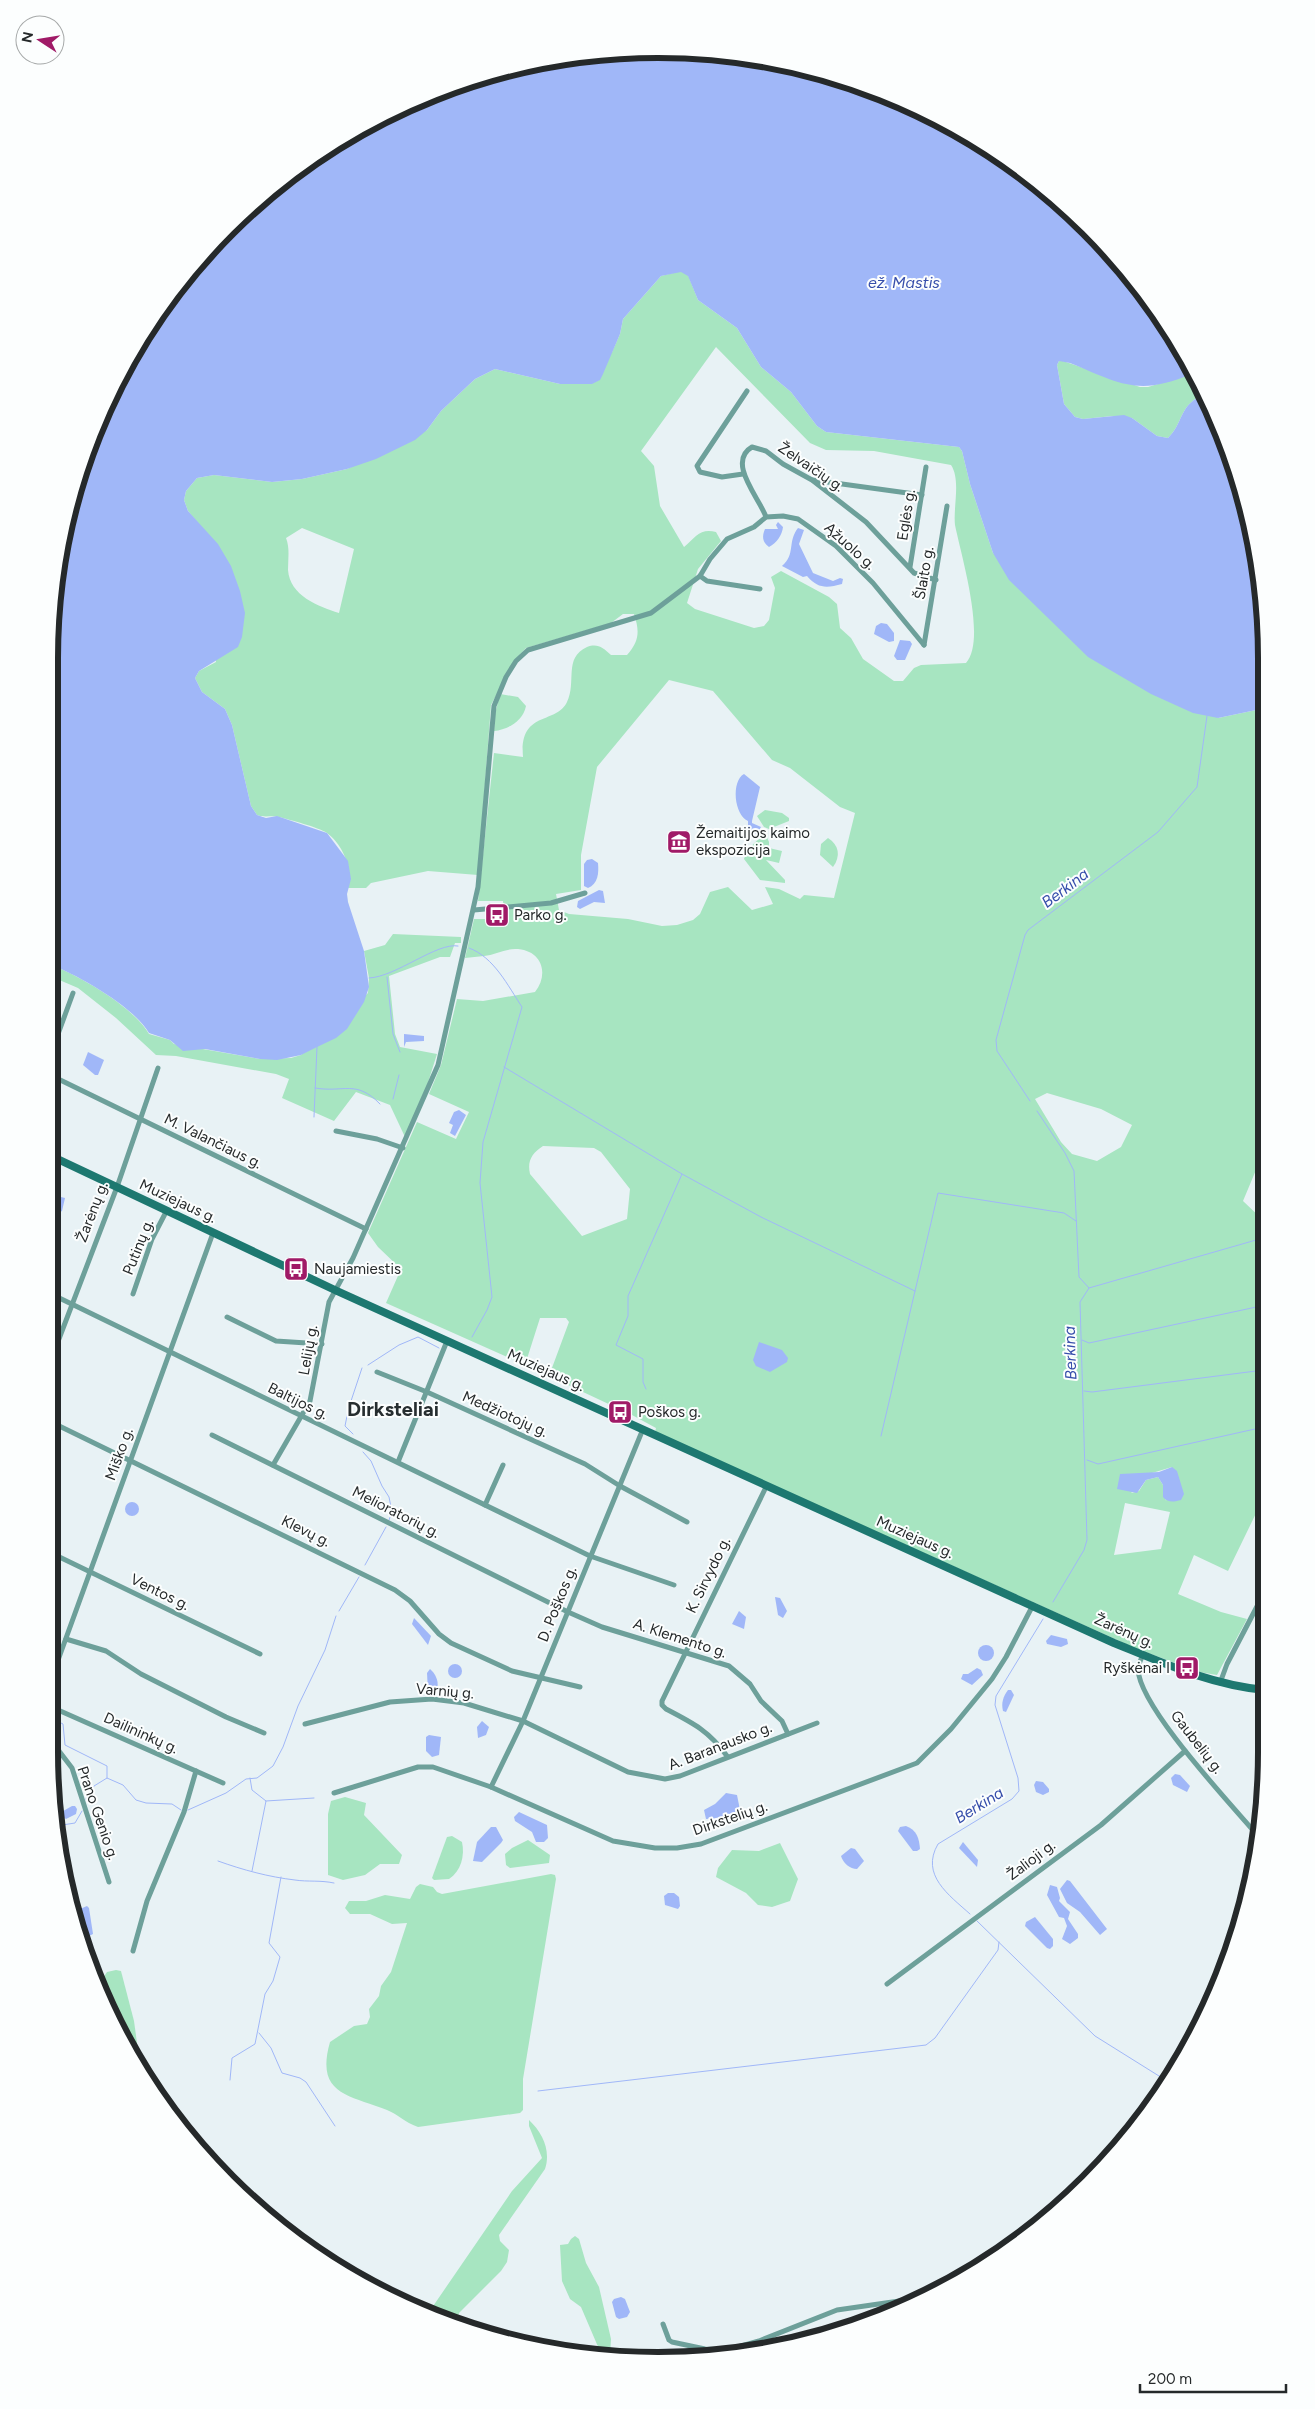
<svg xmlns="http://www.w3.org/2000/svg" width="1315" height="2409" viewBox="0 0 1315 2409" font-family="Figtree,sans-serif">
<style>
.green{fill:#a7e5c1;fill-rule:evenodd}
.water{fill:#a0b7f8}
.lines{fill:none;stroke-linecap:round;stroke-linejoin:round}
.stream{stroke:#a0b7f8;stroke-width:1}
.street{stroke:#6da09a;stroke-width:5}
.secondary{stroke:#1d7870;stroke-width:8}
.labels{text-anchor:middle;dominant-baseline:central;stroke-width:4;stroke-linejoin:round;paint-order:stroke}
.street-label{font-size:15px;fill:#25292a;stroke:#fcfefe}
.poi-label{font-size:15px;fill:#25292a;stroke:#fcfefe;text-anchor:start}
.water-label{font-size:16px;font-style:italic;fill:#364eab;stroke:#fcfefe}
.district-label{font-size:20px;font-weight:bold;fill:#272e30;stroke:#fcfefe}
.rim{fill:none;stroke:#25292a;stroke-width:6}
</style>
<rect width="100%" height="100%" fill="#e8f2f5"/>
<g class="green">
<path d="M681 271 688 275 698 300 737 328 761 367 791 392 817 426 826 432 959 447 962 451 970 484 993 553 1218 718 1261 709 1263 1158H1261L1243 1201 1263 1220 1264 1504 1261 1503 1228 1571 1194 1555 1178 1594 1221 1612 1247 1619 1217 1675 1199 1672 1135 1648 655 1432 656 1428 632 1415 549 1376 569 1322 566 1318H540L525 1365 386 1303 401 1269 378 1247 368 1233 417 1122 456 1139 469 1112 429 1094 441 1065 457 999 483 1001 535 992C550 973 541 949 515 949 505 949 494 955 484 956 478 957 471 957 465 958L474 919H504L503 901H478L494 753 523 757C519 710 556 725 567 702 577 682 563 658 587 647 598 643 603 648 611 655H627C639 641 640 632 634 614H623L611 623 526 648 514 661 491 705 478 875 428 871 371 883 366 888H348C353 869 343 845 327 833 318 827 290 820 279 817 272 815 265 818 257 815L251 806 232 725 225 709 202 692 195 678 199 671 216 662 197 522 188 511 184 500 186 491 197 478 214 475 272 482 302 479 347 469 427 430 441 411 475 379 495 369 560 384 612 352 620 334 623 319 661 276ZM716 347 810 443 826 450 874 451 951 465C961 480 953 507 955 525 961 555 987 640 966 663L921 665 914 668 903 681H894L863 659 851 638 840 628 837 604 829 597 781 571 771 577 775 588 769 620 764 626 754 628 695 609 687 603 698 569 721 541 716 532C700 528 696 537 684 547L660 506 654 466 641 451ZM302 528 354 549 339 613C318 606 290 596 288 570 288 559 290 548 286 538ZM669 680 713 691 772 760 790 768 840 807 855 813 834 898 804 895 800 899 779 889 765 887 773 904 752 910 728 887 710 892 700 914 693 920 677 925 662 926 628 919 569 914 559 910 556 894 581 890V855L597 767ZM1047 1093 1101 1109 1132 1125 1121 1147 1097 1161 1072 1154 1061 1142 1035 1099ZM543 1146 594 1148 601 1152 630 1189 627 1219 582 1236 530 1174C527 1161 532 1153 543 1146ZM1172 1467 1166 1501 1163 1485 1158 1477 1146 1480 1139 1491 1131 1493 1152 1473ZM1125 1503 1170 1512 1161 1549 1114 1555Z"/>
<path d="M1059 361H1063L1140 387H1148L1191 374 1201 396C1179 406 1183 424 1168 438L1157 436 1132 418 1113 416 1083 419 1075 417 1064 404 1057 365Z"/>
<path d="M500 694 518 697 526 706C523 721 509 729 494 731L495 714Z"/>
<polygon points="765,810 782,813 789,818 789,821 769,829 764,827 757,816"/>
<path d="M766 835 769 842V848L782 851 779 863 766 860 785 880V883L760 880 744 859C747 850 756 839 766 835Z"/>
<path d="M828 838C839 845 841 856 833 867L820 855 821 844Z"/>
<path d="M393 934 461 937V943H455L450 957H440L389 976 395 1034 400 1047 437 1054 425 1092 405 1137 390 1105 356 1092 334 1121 282 1098 289 1079 276 1074 176 1056 156 1055 116 1018 78 988 50 976V964C79 976 133 1006 149 1034L170 1040 174 1044 260 1059 291 1058 301 1055 368 993 369 978 364 951 385 945Z"/>
<polygon points="345,1797 366,1803 364,1815 402,1855 399,1864 380,1864 365,1875 343,1880 328,1875 328,1814 331,1801"/>
<path d="M452 1836 462 1842C465 1856 461 1871 449 1879L434 1880 432 1878 447 1837Z"/>
<polygon points="528,1840 550,1855 549,1863 510,1868 506,1865 505,1854 512,1848"/>
<polygon points="780,1843 798,1879 790,1901 772,1907 758,1905 746,1893 716,1877 718,1868 732,1850 759,1851"/>
<path d="M551 1874 555 1875 556 1879 523 2079V2110L520 2113 418 2127C404 2122 399 2115 387 2110 349 2095 315 2095 330 2042L354 2026 367 2024 370 2017 369 2009 379 1996 381 1986 391 1972 407 1923 392 1924 370 1914H350L345 1908 349 1901H366L385 1895 410 1899 416 1887 420 1884 433 1887 437 1892 442 1894Z"/>
<polygon points="116,1970 121,1971 134,2021 141,2072 130,2056 98,1985 107,1972"/>
<path d="M529 2120C543 2133 551 2151 545 2169L499 2235 500 2241 509 2250 507 2262 501 2271 459 2313 456 2325 427 2315 512 2191 542 2158 529 2126Z"/>
<polygon points="575,2236 579,2239 586,2263 599,2287 611,2339 610,2356 602,2356 581,2307 570,2299 562,2281 560,2245 568,2244 571,2239"/>
</g>
<g class="water">
<path d="M617 50 737 54 853 81 962 130 1059 200 1163 319 1191 374C1138 397 1119 383 1070 363L1059 361 1057 365 1064 404 1075 417 1083 419 1124 415 1132 418 1157 436 1168 438C1183 424 1179 406 1201 396L1234 462 1261 578V709L1218 718 1193 713 1151 694 1088 657 1009 580 993 553 970 484 962 451 959 447 826 432 817 426 791 392 761 367 737 328 698 300 688 276 681 272 661 276 623 319 620 334 603 374 600 380 592 384H560L495 369 475 379 441 411 427 430 415 440 376 459 347 469 302 479 272 482 214 475 197 478 186 491 184 500 188 511 218 544 231 566 240 591 245 613 242 637 238 647 199 671 195 678 202 692 225 709 232 725 251 806 257 815 266 818 277 816 327 833 348 861 351 879 347 894 348 902 364 951 369 987 364 1002 347 1029 336 1038 317 1047 301 1055 277 1060 260 1059 205 1049 183 1051 170 1040 149 1033C133 1006 79 976 50 964V618L70 500 130 353 200 256 287 175 388 112 500 70Z"/>
<path d="M778 522 783 527C782 535 777 543 769 547 762 542 762 536 765 529H778L776 525Z"/>
<path d="M798 528 804 530 799 544 813 573 833 581 840 578 843 579 842 584C827 588 818 589 807 576L803 577 782 566C796 554 787 542 798 528Z"/>
<polygon points="881,623 887,624 894,633 894,641 889,642 874,634 876,626"/>
<polygon points="900,640 910,641 912,644 905,660 897,660 894,656"/>
<path d="M744 774 760 787 752 821V823L761 827 757 834 748 832V821C734 815 731 781 744 774Z"/>
<path d="M592 859 598 863C599 873 598 884 588 888L584 886V864L587 860Z"/>
<polygon points="599,890 603,891 605,903 594,902 580,909 577,907 578,901"/>
<polygon points="404,1034 424,1036 424,1041 406,1042 404,1047"/>
<polygon points="88,1052 104,1060 98,1075 95,1075 83,1065"/>
<polygon points="459,1110 466,1115 455,1136 450,1133 453,1125 449,1123 454,1112"/>
<polygon points="57,1196 65,1198 62,1211 49,1219 49,1206 55,1206"/>
<polygon points="759,1342 782,1350 788,1358 787,1362 770,1372 756,1366 753,1360"/>
<path d="M1172 1467 1177 1471 1184 1494 1181 1500C1174 1502 1168 1503 1163 1497V1485L1158 1477 1146 1480 1137 1493 1117 1489 1120 1474 1159 1472Z"/>
<circle cx="132" cy="1509" r="7"/>
<polygon points="775,1597 780,1598 787,1611 783,1618 778,1615"/>
<polygon points="739,1611 746,1617 744,1629 732,1624"/>
<polygon points="414,1618 431,1636 428,1645 412,1624"/>
<polygon points="1051,1635 1067,1639 1068,1644 1061,1647 1047,1644 1046,1641"/>
<circle cx="986" cy="1653" r="8"/>
<circle cx="455" cy="1671" r="7"/>
<polygon points="977,1668 981,1670 983,1675 972,1685 961,1679 963,1674 968,1674"/>
<path d="M430 1669C437 1675 441 1686 434 1693L428 1691 427 1673Z"/>
<path d="M1008 1690H1011L1014 1695 1006 1712 1003 1711C1001 1703 1003 1697 1008 1690Z"/>
<polygon points="482,1721 489,1727 486,1735 478,1738 477,1727"/>
<polygon points="429,1735 441,1737 439,1755 432,1757 426,1751 426,1737"/>
<polygon points="1175,1774 1180,1775 1190,1786 1187,1792 1173,1785 1171,1778"/>
<polygon points="1036,1781 1043,1782 1049,1789 1049,1792 1043,1795 1036,1792 1034,1785"/>
<polygon points="726,1793 737,1795 740,1810 719,1818 706,1819 704,1810 715,1804"/>
<polygon points="72,1806 75,1806 77,1809 76,1814 66,1819 58,1814"/>
<polygon points="519,1812 547,1825 548,1838 544,1842 536,1842 532,1832 515,1821 514,1817"/>
<path d="M906 1826C917 1830 919 1838 920 1849L917 1851H913L898 1831 900 1827Z"/>
<polygon points="491,1827 496,1827 503,1840 501,1843 482,1862 473,1861 477,1842"/>
<polygon points="963,1842 978,1860 977,1867 959,1848"/>
<path d="M851 1848 855 1849 864 1861 857 1869C850 1869 843 1863 841 1856Z"/>
<polygon points="1067,1880 1070,1881 1107,1929 1100,1935 1080,1912 1067,1903 1060,1889"/>
<polygon points="1050,1885 1057,1887 1060,1898 1059,1901 1070,1912 1068,1919 1078,1934 1078,1938 1070,1944 1062,1939 1067,1926 1064,1918 1059,1917 1047,1895"/>
<polygon points="668,1893 674,1893 679,1897 680,1906 678,1909 665,1905 664,1896"/>
<polygon points="87,1906 89,1908 93,1934 87,1937 83,1934 79,1913 80,1909"/>
<polygon points="1035,1917 1053,1939 1053,1946 1050,1949 1047,1948 1025,1926 1026,1922"/>
<polygon points="621,2297 625,2299 630,2312 627,2317 619,2319 616,2317 612,2302 614,2299"/>
</g>
<g class="lines">
<g class="stream">
<path d="M469 948C494 957 508 986 522 1007L483 1142 480 1183 492 1297 487 1310 472 1337"/>
<polyline points="387,977 393,1034 400,1052"/>
<path d="M369 978C396 977 437 942 458 946"/>
<polyline points="504,1067 682,1174 628,1296 628,1316 616,1345 643,1359 643,1382 646,1389"/>
<path d="M315 1088C344 1093 356 1079 380 1104"/>
<polyline points="393,1099 399,1075"/>
<polyline points="1030,1101 997,1051 996,1040 1025,935 1028,930 1158,832 1197,787 1207,716"/>
<polyline points="1037,1111 1065,1153 1074,1171 1079,1277 1089,1288 1080,1302 1087,1540 1084,1550 1053,1602"/>
<polyline points="314,1117 317,1047"/>
<polyline points="682,1174 761,1217 915,1291"/>
<polyline points="1089,1288 1263,1238"/>
<polyline points="1082,1340 1089,1343 1261,1306"/>
<polyline points="368,1365 399,1345 418,1337 439,1348"/>
<polyline points="1084,1391 1092,1392 1264,1370"/>
<polyline points="350,1404 362,1368"/>
<polyline points="348,1411 345,1426 353,1434"/>
<polyline points="881,1436 938,1193 1064,1213 1076,1221"/>
<polyline points="363,1452 371,1461 382,1486 389,1497 392,1512 389,1520"/>
<polyline points="1087,1460 1098,1464 1264,1427"/>
<polyline points="365,1565 386,1527"/>
<polyline points="339,1611 359,1577"/>
<polyline points="49,1717 63,1724 65,1745 107,1766 107,1778"/>
<polyline points="250,1778 252,1790 266,1801 252,1871"/>
<polyline points="86,1799 94,1786 107,1778 123,1785 136,1800 146,1803 172,1804 181,1810"/>
<polyline points="266,1801 314,1798"/>
<polyline points="188,1810 226,1793 246,1779 257,1778 273,1766 283,1747 298,1706 325,1650 336,1616"/>
<polyline points="56,1826 75,1823 82,1811"/>
<path d="M218 1861C243 1870 269 1877 295 1880 308 1882 320 1880 334 1883"/>
<path d="M970 1914C949 1895 920 1875 938 1844L1012 1799 1019 1791 1018 1778 995 1705 996 1696 1043 1619"/>
<polyline points="977,1921 1095,2036 1167,2081"/>
<polyline points="259,2033 271,2048 282,2073 300,2078 306,2082 335,2126"/>
<polyline points="230,2080 232,2058 255,2044 265,1994 273,1981 280,1957 269,1943 281,1877"/>
<polyline points="538,2091 926,2045 935,2038 998,1950 999,1942"/>
</g>
<g class="street">
<polyline points="743,474 722,477 700,472 697,466 747,391"/>
<polyline points="813,480 922,495"/>
<path d="M766 517C760 499 726 462 752 447L766 451 783 464 812 480 866 522 914 573 936 580"/>
<polyline points="910,567 926,467"/>
<polyline points="700,576 707,581 760,589"/>
<polyline points="924,645 947,506"/>
<polyline points="474,910 551,903 585,893"/>
<polyline points="50,1056 73,993"/>
<polyline points="50,1075 366,1229"/>
<polyline points="336,1131 377,1139 403,1148"/>
<polyline points="49,1293 590,1556 674,1585"/>
<polyline points="133,1294 152,1239 167,1210"/>
<polyline points="227,1317 276,1341 322,1344"/>
<polyline points="49,1365 117,1187 158,1068"/>
<polyline points="377,1372 427,1392 585,1464 620,1486 687,1522"/>
<polyline points="49,1421 395,1590 410,1601 439,1634 451,1643 512,1671 580,1687"/>
<polyline points="212,1435 568,1612 602,1627 729,1666 750,1684 761,1701 782,1721 788,1734"/>
<polyline points="398,1462 447,1341"/>
<polyline points="273,1465 310,1401 329,1302 353,1258 438,1065 478,887 494,706 506,677 516,661 528,650 651,613 700,576 710,559 727,539 754,527 766,517 783,516 798,519 836,546 873,583 924,645"/>
<polyline points="485,1505 503,1465"/>
<polyline points="49,1552 260,1654"/>
<polyline points="66,1639 106,1651 141,1674 226,1717 264,1733"/>
<path d="M1143 1655C1141 1659 1138 1665 1138 1669 1139 1707 1231 1804 1258 1836"/>
<polyline points="1220,1683 1227,1664 1264,1593"/>
<polyline points="49,1685 213,1233"/>
<polyline points="49,1706 223,1783"/>
<polyline points="305,1724 390,1702 432,1699 464,1703 523,1721 628,1772 665,1779 680,1776 817,1723"/>
<polyline points="49,1727 59,1751 72,1768 109,1882"/>
<path d="M727 1756C709 1731 693 1723 666 1709L662 1705V1701L767 1485"/>
<polyline points="491,1787 523,1721 643,1429"/>
<polyline points="334,1793 418,1767 433,1767 491,1787 613,1841 655,1848 677,1848 701,1844 917,1763 951,1729 992,1679 1006,1657 1033,1605"/>
<polyline points="1246,1906 1245,1892 1249,1886"/>
<polyline points="133,1951 147,1901 184,1812 196,1771"/>
<polyline points="887,1984 1101,1825 1185,1751"/>
<polyline points="663,2324 669,2340 672,2342 705,2349 727,2350 759,2341 837,2310 920,2298"/>
</g>
<path class="secondary" d="M49 1155 337 1291 1114 1643C1163 1663 1211 1685 1265 1690"/>
</g>
<defs>
<symbol id="museum-square" viewBox="-11 -11 22 22"><rect x="-9" y="-9" width="18" height="18" rx="4" fill="#a01a67" stroke="#fcfefe"/><path d="M0-6L6-3V-2H-6V-3ZM-5-1h2V3h-2ZM-1-1h2V3h-2ZM3-1h2V3H3ZM-6 4H6V6H-6Z" fill="#fff"/></symbol>
<symbol id="bus-square" viewBox="-11 -11 22 22"><rect x="-9" y="-9" width="18" height="18" rx="4" fill="#a01a67" stroke="#fcfefe"/><path d="M-5-6H5V4H4V6H2V4H-2V6H-4V4H-5ZM-3.5-4V0h7V-4ZM-3.5 1.2v1.5H-2V1.2ZM2 1.2v1.5H3.5V1.2Z" fill="#fff"/></symbol>
</defs>
<g fill-rule="evenodd">
<use href="#museum-square" x="665" y="828" width="28" height="28"/>
<use href="#bus-square" x="483" y="901" width="28" height="28"/>
<use href="#bus-square" x="282" y="1255" width="28" height="28"/>
<use href="#bus-square" x="606" y="1398" width="28" height="28"/>
<use href="#bus-square" x="1173" y="1654" width="28" height="28"/>
</g>
<g class="labels">
<g class="street-label">
<text transform="translate(811 467) rotate(34)">Želvaičių g.</text>
<text transform="translate(906 515) rotate(-81)">Eglės g.</text>
<text transform="translate(850 546) rotate(42)">Ąžuolo g.</text>
<text transform="translate(924 573) rotate(-80)">Šlaito g.</text>
<text transform="translate(213 1141) rotate(26)">M. Valančiaus g.</text>
<text transform="translate(178 1201) rotate(25)">Muziejaus g.</text>
<text transform="translate(92 1212) rotate(-69)">Žarėnų g.</text>
<text transform="translate(138 1247) rotate(-68)">Putinų g.</text>
<text transform="translate(308 1350) rotate(-80)">Lelijų g.</text>
<text transform="translate(546 1370) rotate(24)">Muziejaus g.</text>
<text transform="translate(298 1401) rotate(26)">Baltijos g.</text>
<text transform="translate(505 1414) rotate(24)">Medžiotojų g.</text>
<text transform="translate(119 1454) rotate(-70)">Miško g.</text>
<text transform="translate(396 1512) rotate(27)">Melioratorių g.</text>
<text transform="translate(306 1531) rotate(26)">Klevų g.</text>
<text transform="translate(915 1537) rotate(24)">Muziejaus g.</text>
<text transform="translate(708 1575) rotate(-64)">K. Sirvydo g.</text>
<text transform="translate(160 1592) rotate(26)">Ventos g.</text>
<text transform="translate(557 1604) rotate(-68)">D. Poškos g.</text>
<text transform="translate(1124 1631) rotate(24)">Žarėnų g.</text>
<text transform="translate(680 1638) rotate(18)">A. Klemento g.</text>
<text transform="translate(445 1691) rotate(5)">Varnių g.</text>
<text transform="translate(141 1733) rotate(24)">Dailininkų g.</text>
<text transform="translate(1197 1742) rotate(52)">Gaubelių g.</text>
<text transform="translate(720 1746) rotate(-21)">A. Baranausko g.</text>
<text transform="translate(98 1813) rotate(71)">Prano Genio g.</text>
<text transform="translate(730 1818) rotate(-19)">Dirkstelių g.</text>
<text transform="translate(1031 1860) rotate(-37)">Žalioji g.</text>
</g>
<g class="poi-label">
<text x="696" y="833">Žemaitijos kaimo<tspan x="696" dy="17">ekspozicija</tspan></text>
<text x="514" y="915">Parko g.</text>
<text x="314" y="1269">Naujamiestis</text>
<text x="638" y="1412">Poškos g.</text>
<text x="1170" y="1668" text-anchor="end">Ryškėnai I</text>
</g>
<g class="water-label">
<text x="904" y="282">ež. Mastis</text>
<text transform="translate(1065 888) rotate(-37)">Berkina</text>
<text transform="translate(1070 1353) rotate(-92)">Berkina</text>
<text transform="translate(979 1805) rotate(-32)">Berkina</text>
</g>
<g class="district-label">
<text x="393" y="1409">Dirksteliai</text>
</g>
</g>
<path d="M0 0H1315V2409H0ZM658 58H658A600 600 0 0 1 1258 658V1752A600 600 0 0 1 658 2352H658A600 600 0 0 1 58 1752V658A600 600 0 0 1 658 58Z" fill="#fcfefe" fill-rule="evenodd"/>
<path class="rim" d="M658 58H658A600 600 0 0 1 1258 658V1752A600 600 0 0 1 658 2352H658A600 600 0 0 1 58 1752V658A600 600 0 0 1 658 58Z"/>
<g transform="translate(40 40) rotate(282)"><circle r="24" fill="#fcfefe" stroke="#a6a9a9"/>
<path d="M0-4L9 19L0 12L-9 19Z" fill="#a01a67"/>
<text y="-8" font-size="14" font-weight="bold" text-anchor="middle" fill="#25292a">N</text>
</g>
<path d="M1140 2384v8h146v-8" fill="none" stroke="#25292a" stroke-width="2.5"/>
<text x="1148" y="2384" font-size="15" fill="#25292a" stroke="#fcfefe" stroke-width="4" paint-order="stroke">200 m</text>
</svg>
